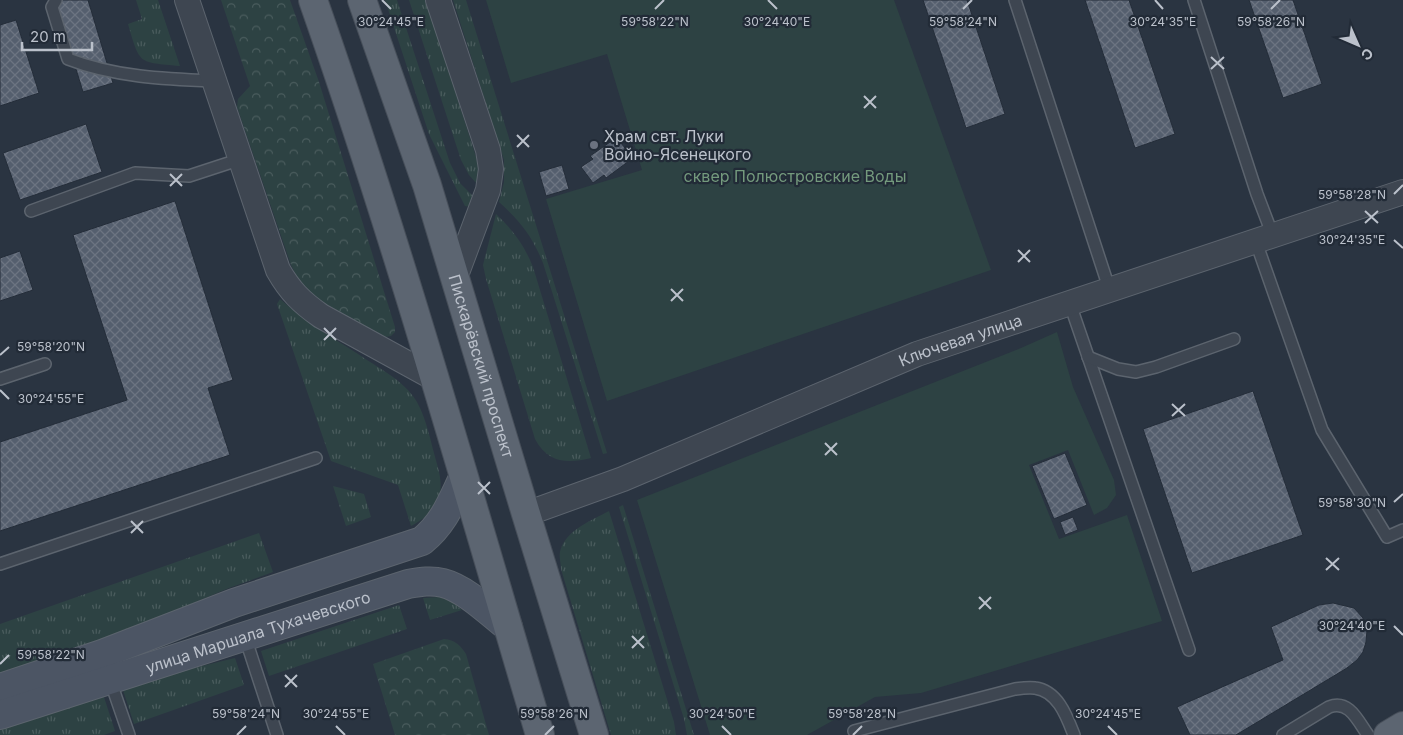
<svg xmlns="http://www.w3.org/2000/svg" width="1403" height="735" viewBox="0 0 1403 735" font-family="Inter,sans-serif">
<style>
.grass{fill:url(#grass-tufts)}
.forest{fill:url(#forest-crowns)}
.park{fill:#2d4243}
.building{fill:url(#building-cross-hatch);stroke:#242d39}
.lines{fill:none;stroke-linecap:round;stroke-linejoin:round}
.lane-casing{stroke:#5c646e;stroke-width:14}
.street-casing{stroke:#5c646e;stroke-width:26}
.secondary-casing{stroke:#5c646e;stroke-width:30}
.primary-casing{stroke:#474f5a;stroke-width:30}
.lane{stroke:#3e4651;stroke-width:11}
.street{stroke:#3e4651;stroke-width:24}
.secondary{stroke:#4c5564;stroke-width:28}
.primary{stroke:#5c6571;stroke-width:28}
.ticks{fill:none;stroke:#bbc1cb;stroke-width:2}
.worship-dot{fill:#6b7280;stroke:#222b37;stroke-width:2}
.labels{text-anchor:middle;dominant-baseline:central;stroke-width:4.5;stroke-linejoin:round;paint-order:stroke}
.poi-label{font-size:16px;fill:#bbc1cb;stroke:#222b37;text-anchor:start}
.park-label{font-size:16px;fill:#749a7d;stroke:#222b37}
.street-label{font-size:16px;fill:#bbc1cb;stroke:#222b37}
.ticks-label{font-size:12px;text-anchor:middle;fill:#bbc1cb;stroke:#222b37;stroke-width:4.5;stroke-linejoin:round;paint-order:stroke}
</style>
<defs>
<pattern id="grass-tufts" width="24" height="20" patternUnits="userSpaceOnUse" patternTransform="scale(1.25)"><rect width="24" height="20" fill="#2d4243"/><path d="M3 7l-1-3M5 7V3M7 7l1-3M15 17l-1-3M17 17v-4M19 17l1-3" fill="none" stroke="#4a5c5d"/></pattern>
<pattern id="forest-crowns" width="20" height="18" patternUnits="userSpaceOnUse" patternTransform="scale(1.25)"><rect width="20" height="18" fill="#2d4243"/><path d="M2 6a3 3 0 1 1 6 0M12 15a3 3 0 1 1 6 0" fill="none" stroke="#4a5c5d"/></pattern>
<pattern id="building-cross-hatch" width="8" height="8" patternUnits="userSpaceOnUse" patternTransform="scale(1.25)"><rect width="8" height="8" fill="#555f6e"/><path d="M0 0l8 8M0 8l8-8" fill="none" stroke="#6c7481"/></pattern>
</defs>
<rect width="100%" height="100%" fill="#2a3441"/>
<g class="grass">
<path d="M136 0H158L180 66C138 62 140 65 128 24L142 19Z"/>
<polygon points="385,0 397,0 450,163 460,183 474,197 470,207 465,206 429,134"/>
<polygon points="409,0 426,0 476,157 479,172 477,184 469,175 461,160"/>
<path d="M453 0H466L607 453 603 454 543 263C532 236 521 222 499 202L504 182V160Z"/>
<path d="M496 214C513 230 524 245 533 267L591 458C567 464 548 463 535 439L486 279 483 265Z"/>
<path d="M280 299C304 320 331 337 358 354 378 368 404 380 417 402 427 420 431 444 437 464 446 495 439 511 411 526L398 485 331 461 277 304Z"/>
<polygon points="333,486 364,494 371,517 346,526"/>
<polygon points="623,505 694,735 687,735 684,719 619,507"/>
<path d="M609 511 674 722 676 735H611L561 569C561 564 559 557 560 552 565 530 591 521 609 511Z"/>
<polygon points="259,533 273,572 229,588 120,634 0,675 0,624"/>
<polygon points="439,597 451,601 462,610 430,620 423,598"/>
<polygon points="399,605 407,629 269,676 261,651"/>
<polygon points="235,658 244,685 134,724 122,687 148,679"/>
<polygon points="103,694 115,731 104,735 0,735 0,729"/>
</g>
<g class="forest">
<path d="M221 0H290L319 82 395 327V332L391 336 385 337C357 322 320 309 300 282 296 277 294 270 291 265L237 107 238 99 250 86Z"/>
<path d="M444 639C455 640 460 645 466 654L489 735H395L373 664Z"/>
</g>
<g class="park">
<polygon points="486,0 894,0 991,270 607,401 546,199 642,170 607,54 511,83"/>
<polygon points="1057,332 1073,387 1114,480 1116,495 1107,508 1094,515 1068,450 1029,465 1059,539 1127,515 1162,621 921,693 875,697 807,735 710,735 637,500 1021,348"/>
</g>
<g class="building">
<polygon points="55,0 88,0 113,83 83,92"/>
<polygon points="923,0 967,0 1005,114 966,128"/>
<polygon points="1085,0 1129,0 1175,134 1135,148"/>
<polygon points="1249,0 1293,0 1322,84 1283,98"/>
<polygon points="16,20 39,93 0,106 0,25"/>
<polygon points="86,124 102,172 20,200 3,153"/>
<polygon points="613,140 617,146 621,143 629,153 625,156 629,161 606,178 604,175 593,183 581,167 593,159 590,156"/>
<polygon points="562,165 569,189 546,196 539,172"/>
<polygon points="175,201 233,380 208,388 230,455 0,531 0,442 127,400 73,235"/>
<polygon points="20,251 33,290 0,301 0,258"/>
<polygon points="1253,391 1303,535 1192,573 1143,429"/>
<polygon points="1065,453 1087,505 1054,519 1032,466"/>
<polygon points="1073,517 1078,530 1065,535 1060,522"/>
<polygon points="1333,603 1354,608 1363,618 1367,630 1366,642 1363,652 1357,660 1347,668 1236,735 1190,735 1177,707 1283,660 1271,627 1319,605"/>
</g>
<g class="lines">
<defs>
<g id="lane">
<path d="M56 0 52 7 68 59C114 77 166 79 215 81"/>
<polyline points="1015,0 1110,291"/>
<polyline points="1194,0 1257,194 1273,236"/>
<polyline points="31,211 135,173 189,176 241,159"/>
<polyline points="1256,242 1322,430 1387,537 1403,530"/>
<polyline points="1070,304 1189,650"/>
<polyline points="1088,357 1118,369 1136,372 1156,367 1234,339"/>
<polyline points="0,379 45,364"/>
<polyline points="0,564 316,458"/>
<polyline points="245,637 277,735"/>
<polyline points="110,680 129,735"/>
<path d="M854 731 1015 689C1022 688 1029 687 1035 688 1058 691 1067 717 1074 735"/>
<path d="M1283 735 1329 707C1349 699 1358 721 1368 735"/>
</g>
<g id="street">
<path d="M187 0 278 270C290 291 301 302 321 316L434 378"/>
<polyline points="438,0 488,150 491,169 488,190 455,278"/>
<path id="s1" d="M526 514 623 479 917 354 1403 192"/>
</g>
<g id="secondary">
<path d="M0 688 102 654 234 603 422 541C444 523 451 503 463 478"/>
<path id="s2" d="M0 715 408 584C420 582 431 580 443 583 466 589 490 613 508 627"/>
</g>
<g id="primary">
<path d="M313 0C398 242 467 489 540 735"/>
<path id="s3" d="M362 0 427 185 526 514 594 735"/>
<polyline points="1388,735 1403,726"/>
</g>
</defs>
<use href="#lane" class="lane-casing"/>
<use href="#street" class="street-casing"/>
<use href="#secondary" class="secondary-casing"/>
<use href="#primary" class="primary-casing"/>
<use href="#lane" class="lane"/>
<use href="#street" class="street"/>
<use href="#secondary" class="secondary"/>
<use href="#primary" class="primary"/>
</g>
<path class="ticks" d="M382 0 391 9M768 0 777 9M1155 0 1163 9M655 9 664 0M963 9 972 0M1271 9 1280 0M1211 57 1224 69M1211 69 1224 57M864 96 876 108M864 108 876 96M517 135 529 147M517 147 529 135M170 174 182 186M170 186 182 174M1394 194 1403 185M1365 211 1378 223M1365 223 1378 211M1394 240 1403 248M1018 250 1030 262M1018 262 1030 250M671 289 683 301M671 301 683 289M324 328 336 340M324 340 336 328M0 355 9 347M0 390 9 399M1172 404 1185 416M1172 416 1185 404M825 443 837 455M825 455 837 443M478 482 490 494M478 494 490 482M1394 502 1403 494M131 521 143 533M131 533 143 521M1326 558 1339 570M1326 570 1339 558M979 597 991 609M979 609 991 597M1394 626 1403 635M632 636 644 648M632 648 644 636M0 664 9 655M285 675 297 687M285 687 297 675M336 726 345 735M722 726 731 735M1108 726 1117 735M237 735 246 726M545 735 554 726M853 735 862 726"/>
<circle class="worship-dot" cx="594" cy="145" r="5"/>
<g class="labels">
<g class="poi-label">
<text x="604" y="136">Храм свт. Луки<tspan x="604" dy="18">Войно-Ясенецкого</tspan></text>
</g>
<g class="park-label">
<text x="795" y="176">сквер Полюстровские Воды</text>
</g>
<g class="street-label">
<text stroke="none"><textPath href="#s1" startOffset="468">Ключевая улица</textPath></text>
<text stroke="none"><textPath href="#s3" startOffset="385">Пискарёвский проспект</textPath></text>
<text stroke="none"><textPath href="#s2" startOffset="271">улица Маршала Тухачевского</textPath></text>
</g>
</g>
<g class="ticks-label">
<text x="391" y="26">30°24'45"E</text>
<text x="655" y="26">59°58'22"N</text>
<text x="777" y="26">30°24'40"E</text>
<text x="963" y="26">59°58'24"N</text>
<text x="1163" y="26">30°24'35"E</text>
<text x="1271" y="26">59°58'26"N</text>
<text x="1352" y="199">59°58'28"N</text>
<text x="1352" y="244">30°24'35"E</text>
<text x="51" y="351">59°58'20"N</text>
<text x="51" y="403">30°24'55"E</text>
<text x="1352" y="507">59°58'30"N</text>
<text x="1352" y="630">30°24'40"E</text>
<text x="51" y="659">59°58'22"N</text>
<text x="246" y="718">59°58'24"N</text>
<text x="554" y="718">59°58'26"N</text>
<text x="722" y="718">30°24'50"E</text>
<text x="862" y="718">59°58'28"N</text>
<text x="1108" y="718">30°24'45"E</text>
<text x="336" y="718">30°24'55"E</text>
</g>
<g transform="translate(1358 45) rotate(135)" stroke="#222b37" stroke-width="4" paint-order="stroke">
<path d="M0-4L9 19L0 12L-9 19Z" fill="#bbc1cb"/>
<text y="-8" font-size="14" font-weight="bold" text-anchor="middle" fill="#bbc1cb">С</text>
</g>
<path d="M22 42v8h70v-8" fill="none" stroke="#bbc1cb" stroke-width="2.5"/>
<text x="30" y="42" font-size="15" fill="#bbc1cb" stroke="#222b37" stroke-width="4" paint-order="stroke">20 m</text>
</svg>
